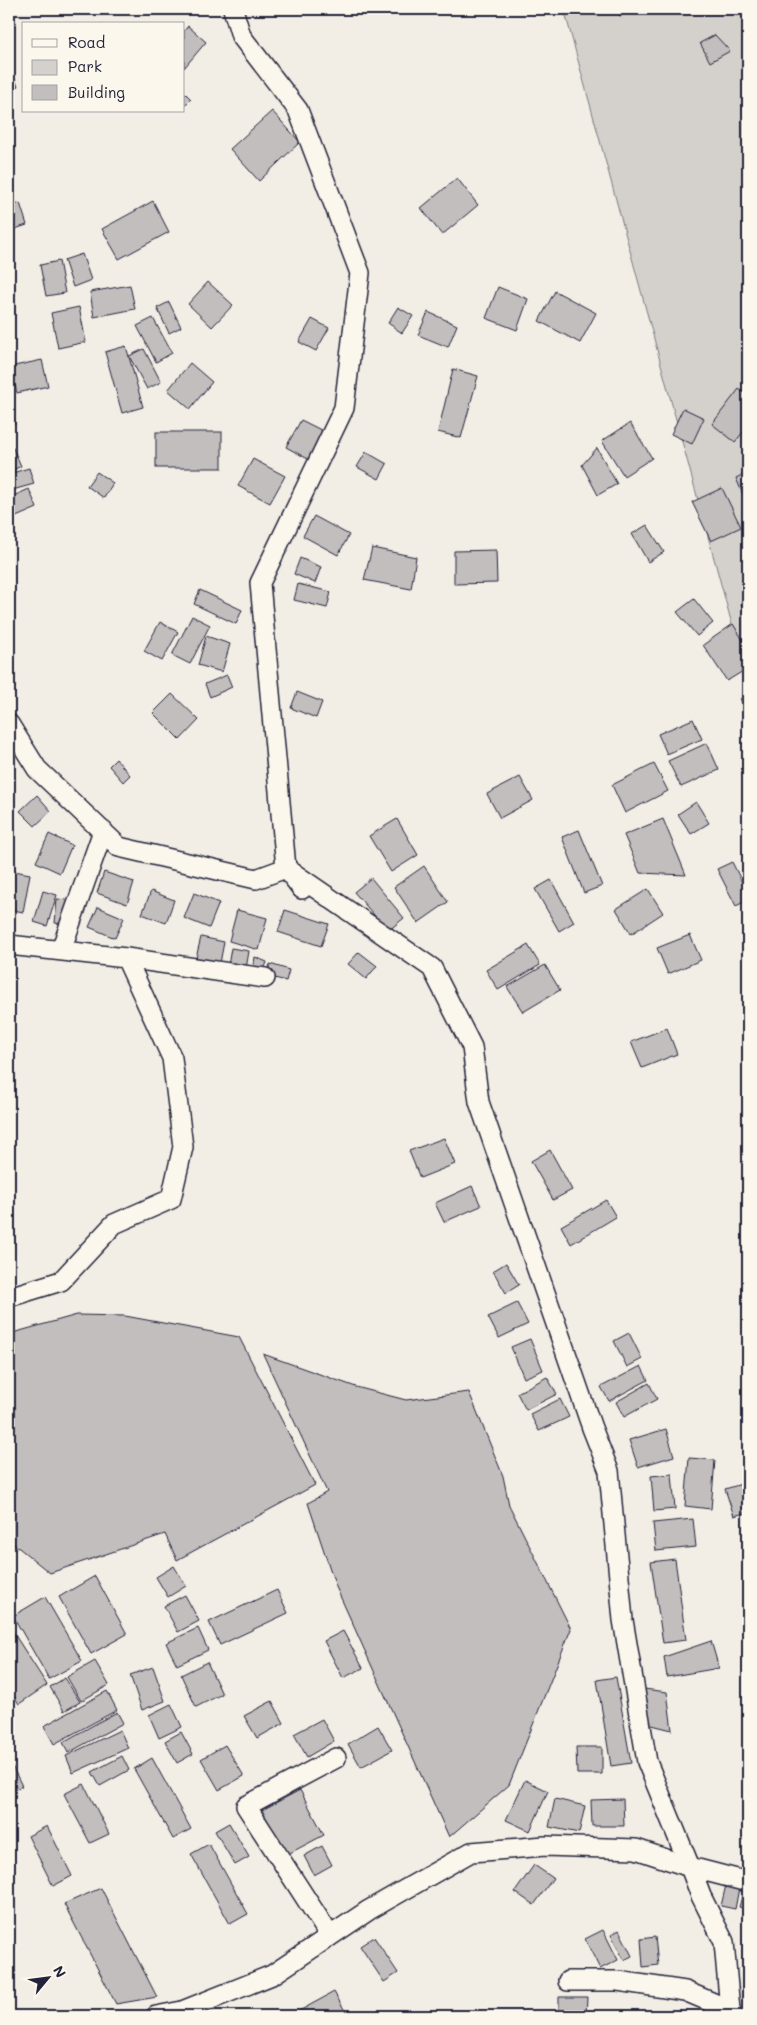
<svg xmlns="http://www.w3.org/2000/svg" width="757" height="2025" viewBox="0 0 757 2025" font-family="Mali,sans-serif">
<style>
.green{fill:#d4d1cc;stroke:#7b7a84}
.building{fill:#c2bebe;stroke:#22223b}
.lines{fill:none;stroke-linecap:round;stroke-linejoin:round}
.street-casing{stroke:#22223b;stroke-width:22}
.street{stroke:#fbf7ec;stroke-width:19}
</style>
<rect width="100%" height="100%" fill="#f2eee5"/>
<filter id="ink" filterUnits="userSpaceOnUse"><feTurbulence type="fractalNoise" baseFrequency=".02" numOctaves="2"/><feDisplacementMap in="SourceGraphic" scale="10" xChannelSelector="R" yChannelSelector="G"/><feConvolveMatrix kernelMatrix="1 2 1 2 8 2 1 2 1" color-interpolation-filters="sRGB"/></filter>
<g filter="url(#ink)">
<polygon class="green" points="564,9 748,9 748,683"/>
<g class="building">
<polygon points="616,9 633,9 620,16"/>
<polygon points="188,26 206,42 184,68 184,31"/>
<polygon points="715,35 730,51 710,62 700,43"/>
<polygon points="9,67 18,86 9,90"/>
<polygon points="184,92 191,99 184,106"/>
<polygon points="272,111 300,142 259,181 230,149"/>
<polygon points="457,178 478,205 442,235 421,208"/>
<polygon points="153,201 169,232 119,259 102,229"/>
<polygon points="20,203 27,225 9,231 9,207"/>
<polygon points="82,254 91,280 73,287 64,260"/>
<polygon points="59,261 65,293 46,296 40,265"/>
<polygon points="208,282 233,305 212,327 188,304"/>
<polygon points="130,285 135,309 94,317 90,292"/>
<polygon points="498,287 528,299 517,330 486,318"/>
<polygon points="555,291 596,313 580,343 539,321"/>
<polygon points="169,302 181,327 169,333 157,308"/>
<polygon points="79,307 86,342 58,348 51,313"/>
<polygon points="398,307 413,316 402,333 388,323"/>
<polygon points="428,312 457,325 448,347 418,335"/>
<polygon points="153,318 172,353 156,362 137,326"/>
<polygon points="312,319 329,328 316,351 299,342"/>
<polygon points="126,346 143,407 122,413 105,352"/>
<polygon points="144,349 161,382 147,389 129,356"/>
<polygon points="42,360 48,386 17,393 10,367"/>
<polygon points="190,363 212,382 190,409 168,390"/>
<polygon points="453,369 478,376 461,438 438,432"/>
<polygon points="739,389 748,396 748,426 735,442 712,424"/>
<polygon points="9,403 10,403 15,423 9,424"/>
<polygon points="683,408 704,418 692,444 671,434"/>
<polygon points="301,420 323,431 308,459 286,447"/>
<polygon points="630,423 652,458 624,476 602,441"/>
<rect x="156" y="432" width="66" height="36"/>
<polygon points="12,446 21,466 9,472 9,448"/>
<polygon points="597,448 617,484 598,495 582,465"/>
<polygon points="366,452 387,464 379,479 357,467"/>
<polygon points="253,459 285,476 270,503 238,486"/>
<polygon points="29,468 34,484 9,491 9,474"/>
<polygon points="97,472 113,483 104,498 87,486"/>
<polygon points="748,472 748,507 736,478"/>
<polygon points="722,488 741,527 711,541 692,502"/>
<polygon points="29,489 37,508 9,520 9,498"/>
<polygon points="314,516 349,535 338,555 303,536"/>
<polygon points="647,525 664,552 648,562 632,534"/>
<polygon points="372,548 416,557 411,589 364,580"/>
<polygon points="496,550 497,583 454,584 454,551"/>
<polygon points="300,558 321,567 315,583 294,574"/>
<polygon points="298,584 331,592 327,608 294,600"/>
<polygon points="200,590 242,610 236,624 194,604"/>
<polygon points="694,599 713,623 697,636 677,612"/>
<polygon points="748,600 748,617 741,604"/>
<polygon points="192,616 210,625 190,664 172,655"/>
<polygon points="160,622 178,632 162,661 144,651"/>
<polygon points="733,624 748,648 748,668 727,681 703,645"/>
<polygon points="206,636 230,644 222,672 198,665"/>
<polygon points="227,675 232,687 210,697 205,684"/>
<polygon points="297,692 322,702 316,718 291,708"/>
<polygon points="172,694 199,720 180,740 153,713"/>
<polygon points="748,694 748,712 740,699"/>
<polygon points="693,719 702,739 667,754 658,734"/>
<polygon points="707,743 719,770 681,787 668,761"/>
<polygon points="116,759 130,775 123,782 109,766"/>
<polygon points="654,764 668,791 625,813 612,785"/>
<polygon points="520,777 533,800 500,818 487,794"/>
<polygon points="37,795 51,811 35,826 20,811"/>
<polygon points="696,802 709,823 691,834 678,814"/>
<polygon points="397,819 418,855 391,872 369,836"/>
<polygon points="663,819 686,875 640,873 624,835"/>
<polygon points="579,830 602,886 584,893 562,837"/>
<polygon points="49,834 72,845 60,873 36,862"/>
<polygon points="732,862 748,894 748,900 736,906 717,869"/>
<polygon points="424,866 448,902 418,923 394,887"/>
<polygon points="9,870 30,874 23,912 9,909"/>
<polygon points="104,872 134,882 127,904 97,893"/>
<polygon points="371,878 404,918 388,931 354,892"/>
<polygon points="551,880 574,922 559,931 535,889"/>
<polygon points="648,889 663,913 631,934 616,909"/>
<polygon points="43,891 57,895 47,926 34,922"/>
<polygon points="151,891 174,900 166,923 142,914"/>
<polygon points="194,893 219,903 209,928 184,918"/>
<polygon points="57,899 69,900 67,924 55,923"/>
<polygon points="98,907 124,918 115,938 89,927"/>
<polygon points="237,910 267,918 259,950 229,941"/>
<polygon points="285,910 329,924 321,946 278,932"/>
<polygon points="690,935 701,960 668,974 657,948"/>
<polygon points="201,937 224,942 220,963 196,958"/>
<polygon points="528,945 540,965 498,990 486,970"/>
<polygon points="231,948 249,951 246,969 228,966"/>
<polygon points="359,952 377,966 366,979 348,964"/>
<polygon points="255,957 267,962 263,973 253,970"/>
<polygon points="270,964 289,970 286,981 267,976"/>
<polygon points="545,965 560,990 523,1012 507,987"/>
<polygon points="667,1028 677,1054 642,1068 631,1042"/>
<polygon points="444,1138 455,1164 420,1178 409,1151"/>
<polygon points="550,1150 572,1190 553,1200 531,1161"/>
<polygon points="472,1186 481,1206 444,1222 435,1203"/>
<polygon points="606,1200 616,1217 571,1244 561,1226"/>
<polygon points="506,1263 519,1285 506,1293 493,1271"/>
<polygon points="517,1303 528,1324 499,1338 488,1317"/>
<polygon points="77,1315 125,1316 239,1337 315,1485 177,1560 165,1534 50,1573 9,1540 9,1334"/>
<polygon points="629,1333 642,1359 627,1367 614,1341"/>
<polygon points="530,1339 543,1370 524,1378 511,1347"/>
<polygon points="263,1354 356,1387 406,1400 469,1392 503,1476 509,1505 571,1629 509,1785 449,1837 336,1587 308,1503 327,1492"/>
<polygon points="641,1366 648,1380 609,1401 601,1387"/>
<polygon points="547,1377 557,1394 526,1410 517,1393"/>
<polygon points="649,1383 657,1399 624,1417 616,1402"/>
<polygon points="560,1399 569,1417 539,1431 530,1414"/>
<polygon points="666,1429 674,1456 638,1467 629,1440"/>
<polygon points="689,1458 715,1460 711,1509 685,1506"/>
<polygon points="672,1474 675,1509 654,1511 651,1476"/>
<polygon points="748,1482 748,1512 734,1516 725,1489"/>
<polygon points="693,1519 696,1547 656,1551 653,1523"/>
<polygon points="675,1559 686,1640 663,1643 651,1562"/>
<polygon points="174,1566 186,1586 168,1597 156,1577"/>
<polygon points="95,1576 127,1634 91,1654 59,1597"/>
<polygon points="277,1590 288,1613 220,1645 209,1622"/>
<polygon points="185,1595 199,1621 178,1632 164,1606"/>
<polygon points="45,1597 82,1661 49,1679 13,1616"/>
<polygon points="9,1626 47,1685 19,1704 9,1688"/>
<polygon points="198,1628 208,1650 177,1665 166,1643"/>
<polygon points="343,1631 363,1668 343,1678 324,1641"/>
<polygon points="711,1641 719,1668 667,1677 664,1657"/>
<polygon points="95,1661 109,1685 81,1701 67,1677"/>
<polygon points="207,1662 222,1694 196,1707 181,1675"/>
<polygon points="153,1667 165,1701 142,1710 130,1675"/>
<polygon points="616,1677 631,1763 611,1766 597,1680"/>
<polygon points="65,1678 80,1702 64,1711 50,1687"/>
<polygon points="644,1689 667,1692 672,1730 648,1724"/>
<polygon points="107,1691 117,1710 54,1744 44,1726"/>
<polygon points="272,1701 284,1723 257,1738 244,1716"/>
<polygon points="171,1704 182,1727 159,1738 149,1715"/>
<polygon points="117,1712 123,1723 68,1753 63,1742"/>
<polygon points="322,1719 334,1741 307,1757 294,1734"/>
<polygon points="378,1726 392,1750 361,1767 348,1744"/>
<polygon points="120,1730 128,1748 73,1773 66,1756"/>
<polygon points="181,1732 193,1754 177,1763 165,1741"/>
<polygon points="225,1745 244,1776 219,1790 201,1759"/>
<polygon points="576,1747 602,1747 602,1774 577,1774"/>
<polygon points="122,1756 129,1770 100,1786 92,1772"/>
<polygon points="152,1758 191,1829 173,1839 134,1769"/>
<polygon points="11,1764 22,1786 9,1792 9,1766"/>
<polygon points="525,1780 548,1791 530,1831 506,1820"/>
<polygon points="84,1784 109,1834 90,1843 64,1794"/>
<polygon points="300,1790 324,1835 286,1855 262,1810"/>
<polygon points="555,1799 585,1806 579,1833 549,1827"/>
<polygon points="623,1799 624,1826 592,1826 591,1800"/>
<polygon points="229,1823 249,1857 235,1865 215,1831"/>
<polygon points="47,1826 72,1876 53,1886 28,1836"/>
<polygon points="209,1844 248,1914 230,1924 191,1854"/>
<polygon points="322,1846 332,1865 314,1875 304,1856"/>
<polygon points="534,1865 553,1878 534,1905 515,1892"/>
<polygon points="726,1885 739,1888 735,1909 721,1906"/>
<polygon points="101,1888 157,1997 116,2004 64,1904"/>
<polygon points="744,1890 748,1891 748,1910 739,1907"/>
<polygon points="603,1930 618,1960 600,1969 585,1939"/>
<polygon points="619,1930 632,1956 624,1960 611,1935"/>
<polygon points="374,1937 398,1973 384,1982 360,1946"/>
<polygon points="655,1937 658,1965 643,1967 641,1939"/>
<polygon points="334,1992 348,2016 290,2016"/>
<polygon points="559,1997 587,1997 586,2016 559,2016"/>
<polygon points="611,2012 611,2016 590,2016 590,2015"/>
</g>
<g class="lines">
<defs>
<g id="street">
<polyline points="9,724 37,769 119,847 256,879 286,868 260,583 344,408 360,273 298,110 241,36 233,9"/>
<polyline points="302,889 286,868 432,968 472,1047 479,1102 592,1428 609,1471 623,1620 647,1762 690,1867"/>
<polyline points="9,945 126,958 172,1058 183,1147 171,1199 114,1224 61,1281 9,1297"/>
<polyline points="61,950 103,831"/>
<polyline points="126,958 265,978"/>
<polyline points="330,1936 246,1806 336,1758"/>
<polyline points="568,1981 618,1981 685,1991 730,2010"/>
<polyline points="156,2016 182,2011 272,1975 369,1910 471,1852 545,1846 636,1849 690,1867"/>
<polyline points="734,2016 730,2010 724,1942 701,1896 690,1867 748,1882"/>
</g>
</defs>
<use href="#street" class="street-casing"/>
<use href="#street" class="street"/>
</g>
</g>
<rect width="757" height="2025" fill="none" stroke="#fbf7ec" stroke-width="30"/>
<rect x="15" y="15" width="727" height="1995" fill="none" stroke="#22223b" stroke-width="2" filter="url(#ink)"/>
<rect x="22" y="22" width="162" height="90" fill="#fbf7ec" stroke="#a4a2a5"/>
<rect x="32" y="39" width="25" height="8" fill="#fbf7ec" stroke="#a4a2a5"/>
<text x="68" y="48" font-size="15" fill="#22223b">Road</text>
<rect x="32" y="60" width="25" height="15" fill="#d4d1cc" stroke="#a4a2a5"/>
<text x="68" y="72" font-size="15" fill="#22223b">Park</text>
<rect x="32" y="85" width="25" height="15" fill="#c2bebe" stroke="#a4a2a5"/>
<text x="68" y="98" font-size="15" fill="#22223b">Building</text>
<g transform="translate(48 1978) rotate(61)" stroke="#fbf7ec" stroke-width="4" paint-order="stroke">
<path d="M0-4L9 19L0 12L-9 19Z" fill="#22223b"/>
<text y="-8" font-size="14" font-weight="bold" text-anchor="middle" fill="#22223b">N</text>
</g>
</svg>
